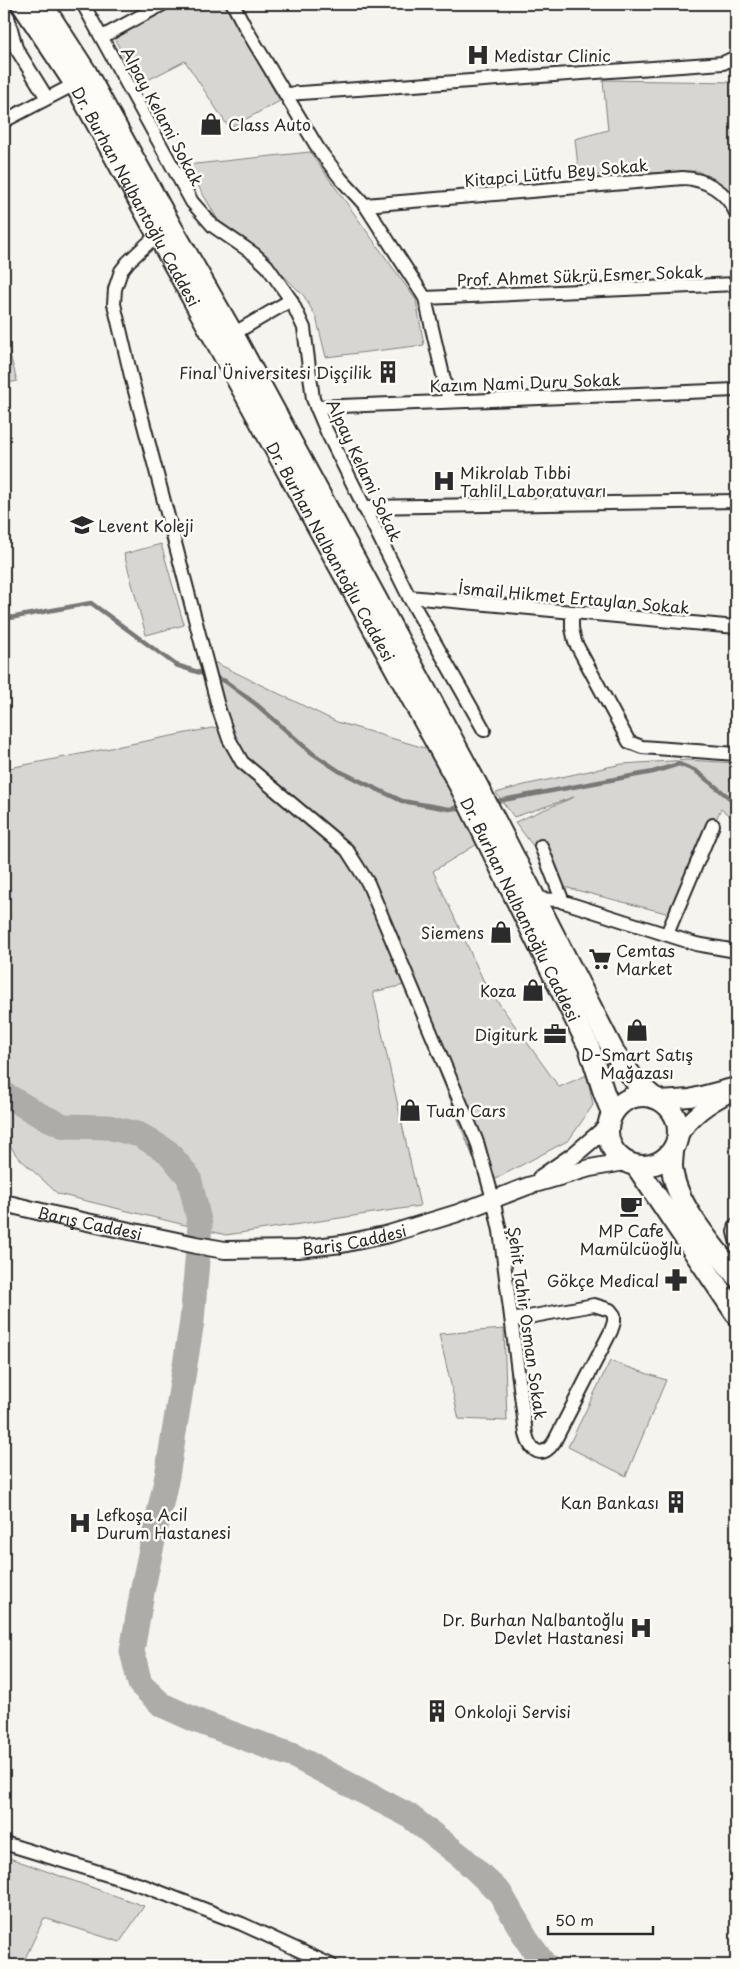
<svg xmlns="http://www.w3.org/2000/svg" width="740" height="1969" viewBox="0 0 740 1969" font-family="'Playpen Sans',sans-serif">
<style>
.green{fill:#d7d6d2;stroke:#81807e}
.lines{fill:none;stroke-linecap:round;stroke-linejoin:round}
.stream{stroke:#797877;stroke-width:4.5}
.river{stroke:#adaca9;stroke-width:25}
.minor-casing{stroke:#2b2b2b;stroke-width:16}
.tertiary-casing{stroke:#2b2b2b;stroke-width:20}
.primary-casing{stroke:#2b2b2b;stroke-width:24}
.minor{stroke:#fdfcf7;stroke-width:12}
.tertiary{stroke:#fdfcf7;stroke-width:16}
.primary{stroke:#fdfcf7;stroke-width:20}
.labels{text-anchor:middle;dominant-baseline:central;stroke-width:5;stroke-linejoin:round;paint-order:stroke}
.poi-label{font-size:16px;fill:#2b2b2b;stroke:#fdfcf7;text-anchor:start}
.street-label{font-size:16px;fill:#2b2b2b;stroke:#fdfcf7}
</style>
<rect width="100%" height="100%" fill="#f5f4ef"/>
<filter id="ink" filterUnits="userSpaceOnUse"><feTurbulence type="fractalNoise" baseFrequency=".02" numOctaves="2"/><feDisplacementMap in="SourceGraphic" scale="10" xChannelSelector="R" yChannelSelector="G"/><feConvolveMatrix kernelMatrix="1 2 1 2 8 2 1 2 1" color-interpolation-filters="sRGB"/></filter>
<g filter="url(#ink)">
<g class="green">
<polygon points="176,4 224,4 280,101 229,128 185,61 138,85 115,39"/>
<polygon points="603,80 736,82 736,194 698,171 579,176 575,139 608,130"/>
<polygon points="310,152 416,300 424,345 326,357 316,317 304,296 250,242 218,220 186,165"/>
<polygon points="7,343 17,381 4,384 4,344"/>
<polygon points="161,544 184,625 146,635 124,554"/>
<polygon points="199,660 216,663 337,722 428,749 479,843 433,871 485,984 559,1087 587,1075 593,1105 569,1140 484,1185 405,985 373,992 420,1206 226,1235 58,1194 16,1155 4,1136 4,769 217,727"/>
<polygon points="687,760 736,763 736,821 721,809 670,914 564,887 515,822 574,797 514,817 496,793 524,785 622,764"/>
<polygon points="504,1329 507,1421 459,1419 439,1334"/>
<polygon points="610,1361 666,1380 626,1476 568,1447"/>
<polygon points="4,1856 144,1906 120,1942 44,1918 22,1965 14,1965 4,1961"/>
</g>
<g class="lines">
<g class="stream">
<polyline points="4,619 91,603 176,665 225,681 257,705 312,753 339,771 402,801 449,809 464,807"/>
<polyline points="492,802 653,772 679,764 696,771 736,803"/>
</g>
<polyline class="river" points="4,1094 38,1114 64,1126 108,1127 140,1135 168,1152 189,1177 200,1225 192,1321 167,1476 143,1587 132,1651 140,1684 162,1705 200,1722 294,1756 408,1815 462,1857 500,1893 529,1943 545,1965"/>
<defs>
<g id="minor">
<polyline points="83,4 192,202 213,226 254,254 267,266 291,300 304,328 313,399 327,432 409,597 484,730"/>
<polyline points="233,4 245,27 319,150 341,179 365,205 425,298 449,401"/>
<polyline points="4,12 8,17 16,48 47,98"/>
<polyline points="102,37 163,4"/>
<polyline points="287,94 723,63 736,57"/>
<polyline points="4,121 75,84"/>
<path d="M365 205 683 178C706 179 726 191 736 213"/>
<path d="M158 234 128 262 121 271 115 289 114 304 131 376 219 710 229 739 242 762 347 850 368 883 477 1142 493 1199 500 1231 526 1434C530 1451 542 1460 554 1442L611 1331 614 1322V1315L610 1310 594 1305 512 1320"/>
<polyline points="425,298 736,284"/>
<polyline points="233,334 291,300"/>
<polyline points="316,407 736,390"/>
<polyline points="363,507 736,501"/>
<polyline points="409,597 736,627"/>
<polyline points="572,614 572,628 575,642 629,742 642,747 736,754"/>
<polyline points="541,846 563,902"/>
<polyline points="536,899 558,900 696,944 736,951"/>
<polyline points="667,934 713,825"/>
<polyline points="736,1225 734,1232 736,1240"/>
<polyline points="4,1843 144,1886 242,1924 331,1965"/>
</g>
<g id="tertiary">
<polyline points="660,1100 690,1098 736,1086"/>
<path d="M678 1137C691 1116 708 1104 730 1093"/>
<polyline points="541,1178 573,1156 608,1126"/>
<path id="s1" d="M4 1203 54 1215 196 1245 225 1250 298 1249 342 1244 389 1234 458 1213 528 1186 590 1168 624 1162"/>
</g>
<g id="primary">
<path id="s2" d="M22 4 75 84 462 790 589 1047 604 1093 612 1113"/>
<polyline points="42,4 86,72 172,228 233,334 477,785 614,1052 636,1082 654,1098"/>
<circle cx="643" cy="1131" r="35"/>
<path d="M673 1150C673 1155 672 1161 672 1166 674 1204 714 1246 736 1276"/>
<polyline points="637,1167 736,1314"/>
</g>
</defs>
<use href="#minor" class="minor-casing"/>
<use href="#tertiary" class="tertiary-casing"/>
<use href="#primary" class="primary-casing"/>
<use href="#minor" class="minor"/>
<use href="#tertiary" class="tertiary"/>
<use href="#primary" class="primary"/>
</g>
</g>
<defs>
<symbol id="hospital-bare" viewBox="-9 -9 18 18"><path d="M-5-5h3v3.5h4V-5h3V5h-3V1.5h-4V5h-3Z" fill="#2b2b2b" stroke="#fdfcf7" stroke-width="2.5" paint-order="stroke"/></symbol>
<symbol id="shop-bare" viewBox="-9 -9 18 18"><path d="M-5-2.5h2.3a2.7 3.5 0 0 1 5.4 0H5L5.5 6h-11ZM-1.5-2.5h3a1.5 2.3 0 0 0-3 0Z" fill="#2b2b2b" stroke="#fdfcf7" stroke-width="2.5" paint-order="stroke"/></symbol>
<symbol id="building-bare" viewBox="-9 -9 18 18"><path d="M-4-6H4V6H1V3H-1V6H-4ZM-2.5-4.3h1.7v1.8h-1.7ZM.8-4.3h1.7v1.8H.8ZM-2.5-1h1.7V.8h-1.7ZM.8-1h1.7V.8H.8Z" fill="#2b2b2b" stroke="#fdfcf7" stroke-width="2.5" paint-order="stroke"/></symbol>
<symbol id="university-bare" viewBox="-9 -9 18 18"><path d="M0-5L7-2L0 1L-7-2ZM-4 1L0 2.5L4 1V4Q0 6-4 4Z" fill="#2b2b2b" stroke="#fdfcf7" stroke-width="2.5" paint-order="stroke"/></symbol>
<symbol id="supermarket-bare" viewBox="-9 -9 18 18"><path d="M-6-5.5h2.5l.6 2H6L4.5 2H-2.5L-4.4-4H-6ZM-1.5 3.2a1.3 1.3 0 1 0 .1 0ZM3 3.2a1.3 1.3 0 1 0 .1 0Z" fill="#2b2b2b" stroke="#fdfcf7" stroke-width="2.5" paint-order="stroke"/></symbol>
<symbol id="office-bare" viewBox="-9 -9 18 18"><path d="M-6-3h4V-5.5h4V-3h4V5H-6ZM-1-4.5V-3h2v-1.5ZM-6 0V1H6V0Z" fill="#2b2b2b" stroke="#fdfcf7" stroke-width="2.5" paint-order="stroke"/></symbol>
<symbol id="cafe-bare" viewBox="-9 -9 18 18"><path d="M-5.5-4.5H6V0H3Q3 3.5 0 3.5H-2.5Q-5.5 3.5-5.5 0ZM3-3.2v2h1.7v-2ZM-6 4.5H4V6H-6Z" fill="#2b2b2b" stroke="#fdfcf7" stroke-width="2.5" paint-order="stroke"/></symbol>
<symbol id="pharmacy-bare" viewBox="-9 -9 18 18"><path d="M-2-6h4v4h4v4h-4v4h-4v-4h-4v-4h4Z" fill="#2b2b2b" stroke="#fdfcf7" stroke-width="2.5" paint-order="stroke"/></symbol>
</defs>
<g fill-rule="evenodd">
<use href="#hospital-bare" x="462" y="39" width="32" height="32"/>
<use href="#shop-bare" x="195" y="108" width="32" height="32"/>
<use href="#building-bare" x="372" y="356" width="32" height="32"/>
<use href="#hospital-bare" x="428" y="465" width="32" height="32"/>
<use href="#university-bare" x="66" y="509" width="32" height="32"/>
<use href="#shop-bare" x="485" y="916" width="32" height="32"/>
<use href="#supermarket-bare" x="584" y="943" width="32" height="32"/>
<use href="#shop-bare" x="517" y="974" width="32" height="32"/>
<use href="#shop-bare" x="621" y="1014" width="32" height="32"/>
<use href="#office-bare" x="539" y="1018" width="32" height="32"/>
<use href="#shop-bare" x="394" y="1094" width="32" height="32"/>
<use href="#cafe-bare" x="615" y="1190" width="32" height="32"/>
<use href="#pharmacy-bare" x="660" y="1264" width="32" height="32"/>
<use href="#building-bare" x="660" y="1486" width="32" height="32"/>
<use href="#hospital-bare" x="64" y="1507" width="32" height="32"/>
<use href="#hospital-bare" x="625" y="1612" width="32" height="32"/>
<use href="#building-bare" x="421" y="1695" width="32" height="32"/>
</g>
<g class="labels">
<g class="poi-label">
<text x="494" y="55">Medistar Clinic</text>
<text x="228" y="124">Class Auto</text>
<text x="372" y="372" text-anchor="end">Final Üniversitesi Dişçilik</text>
<text x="460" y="472">Mikrolab Tıbbi<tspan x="460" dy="18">Tahlil Laboratuvarı</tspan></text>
<text x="98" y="525">Levent Koleji</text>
<text x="484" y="932" text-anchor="end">Siemens</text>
<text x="616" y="950">Cemtas<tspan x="616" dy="18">Market</tspan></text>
<text x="516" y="990" text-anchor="end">Koza</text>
<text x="538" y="1034" text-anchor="end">Digiturk</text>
<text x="637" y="1054" text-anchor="middle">D-Smart Satış<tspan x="637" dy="18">Mağazası</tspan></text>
<text x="426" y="1110">Tuan Cars</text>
<text x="631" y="1230" text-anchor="middle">MP Cafe<tspan x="631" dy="18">Mamülcüoğlu</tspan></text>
<text x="659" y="1280" text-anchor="end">Gökçe Medical</text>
<text x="659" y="1502" text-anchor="end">Kan Bankası</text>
<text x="96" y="1514">Lefkoşa Acil<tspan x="96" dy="18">Durum Hastanesi</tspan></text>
<text x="624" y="1619" text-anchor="end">Dr. Burhan Nalbantoğlu<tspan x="624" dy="18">Devlet Hastanesi</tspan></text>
<text x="454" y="1711">Onkoloji Servisi</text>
</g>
<g class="street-label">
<text transform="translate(163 116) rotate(62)">Alpay Kelami Sokak</text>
<text transform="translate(556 172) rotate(-5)">Kitapci Lütfu Bey Sokak</text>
<text stroke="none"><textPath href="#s2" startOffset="224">Dr. Burhan Nalbantoğlu Caddesi</textPath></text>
<text transform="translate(580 275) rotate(-2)">Prof. Ahmet Sükrü Esmer Sokak</text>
<text transform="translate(525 382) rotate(-2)">Kazım Nami Duru Sokak</text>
<text transform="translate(365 470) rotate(65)">Alpay Kelami Sokak</text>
<text stroke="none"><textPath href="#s2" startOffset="629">Dr. Burhan Nalbantoğlu Caddesi</textPath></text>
<text transform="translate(574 597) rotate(5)">İsmail Hikmet Ertaylan Sokak</text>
<text stroke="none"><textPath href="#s2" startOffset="1034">Dr. Burhan Nalbantoğlu Caddesi</textPath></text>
<text stroke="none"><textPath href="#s1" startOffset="88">Barış Caddesi</textPath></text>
<text stroke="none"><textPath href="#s1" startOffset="356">Bariş Caddesi</textPath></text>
<text transform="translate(528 1323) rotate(82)">Şehit Tahir Osman Sokak</text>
</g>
</g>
<rect width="740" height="1969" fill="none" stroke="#fdfcf7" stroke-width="20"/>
<rect x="10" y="10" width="720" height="1949" fill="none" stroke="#2b2b2b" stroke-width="2" filter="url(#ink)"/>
<path d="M548 1926v8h105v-8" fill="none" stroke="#2b2b2b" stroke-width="2.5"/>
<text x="555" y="1926" font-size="15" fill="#2b2b2b" stroke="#fdfcf7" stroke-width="4" paint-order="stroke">50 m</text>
</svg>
